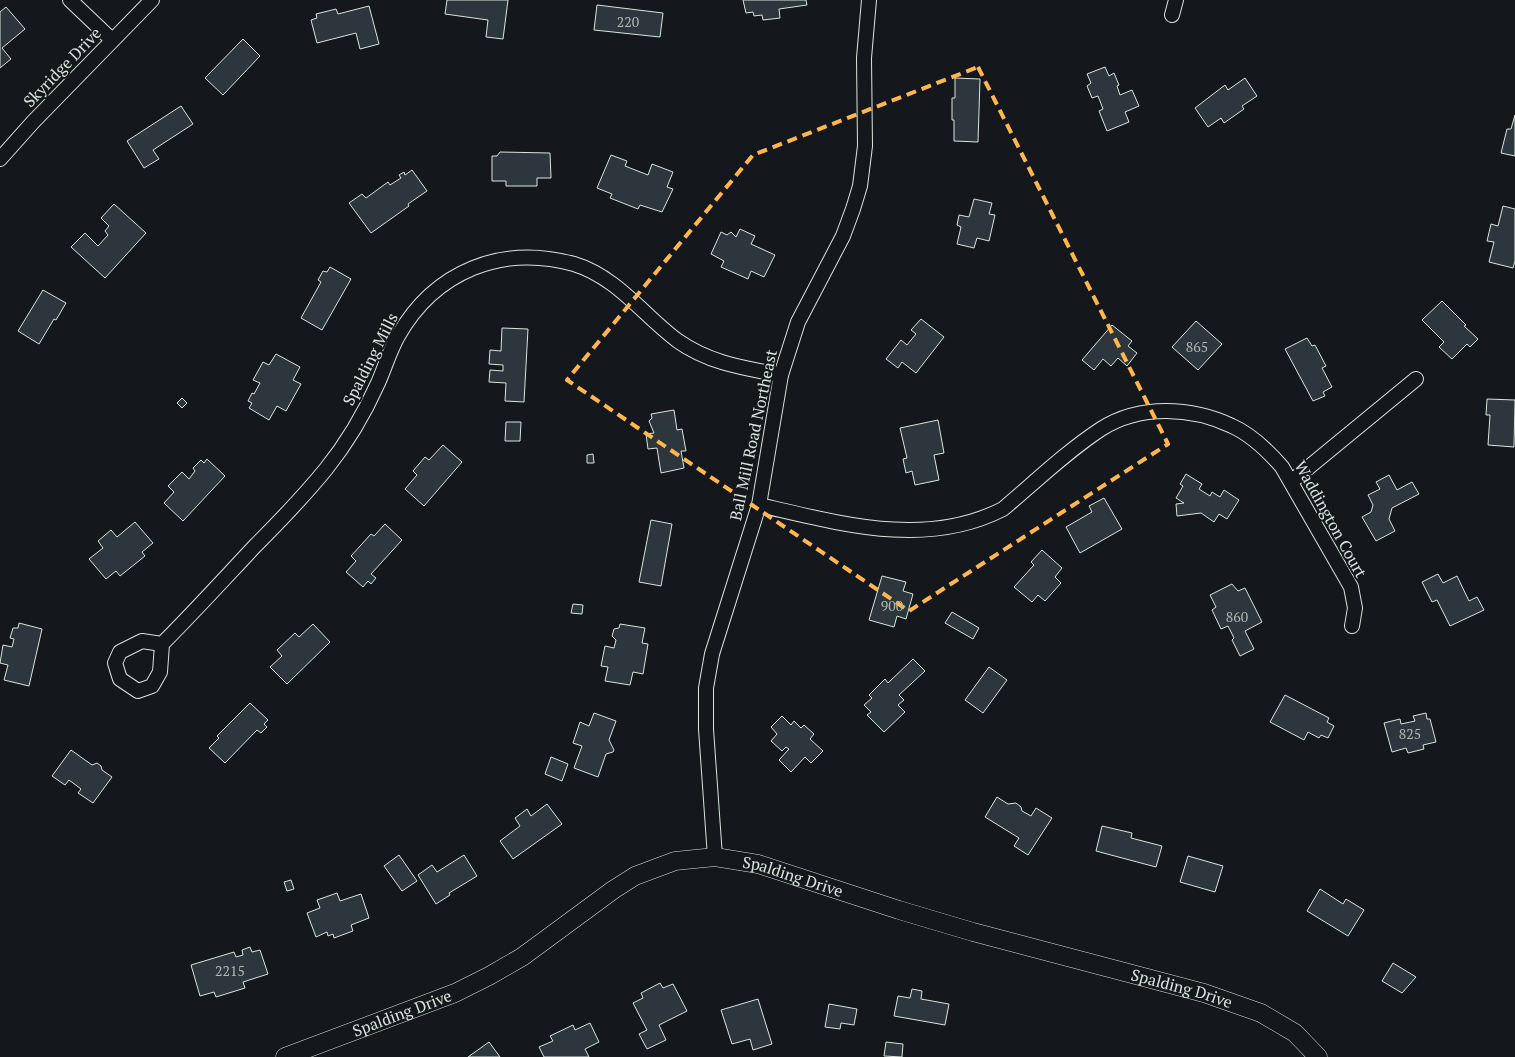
<svg xmlns="http://www.w3.org/2000/svg" width="1515" height="1057" viewBox="0 0 1515 1057" font-family="'PT Serif',serif">
<style>
.building{fill:#2c363c;stroke:#d8e6dc}
.lines{fill:none;stroke-linecap:round;stroke-linejoin:round}
.minor-casing{stroke:#d8e6dc;stroke-width:16}
.tertiary-casing{stroke:#d8e6dc;stroke-width:19}
.minor{stroke:#14181c;stroke-width:14}
.tertiary{stroke:#14181c;stroke-width:18}
.marked{fill:none;stroke:#ffb74d;stroke-width:4;stroke-dasharray:10 6;stroke-linejoin:round}
.labels{text-anchor:middle;dominant-baseline:central;stroke-width:4;stroke-linejoin:round;paint-order:stroke}
.number-label{font-size:14px;fill:#adbab4}
.street-label{font-size:16px;fill:#d8e6dc;stroke:#14181c}
</style>
<rect width="100%" height="100%" fill="#14181c"/>
<g class="building">
<polygon points="447,0 508,0 503,39 486,37 488,20 445,14"/>
<polygon points="743,0 806,0 807,5 779,9 780,18 763,20 762,15 754,16 753,12 746,13"/>
<polygon points="597,5 663,13 660,37 594,30"/>
<polygon points="369,6 379,44 360,49 356,33 317,43 311,20 317,18 316,14 336,9 338,14"/>
<polygon points="6,7 25,29 2,48 11,59 0,68 0,12"/>
<polygon points="243,39 260,56 223,95 205,78"/>
<polygon points="1105,67 1109,76 1114,73 1119,85 1117,86 1120,95 1132,90 1139,106 1125,112 1129,122 1107,131 1099,111 1103,109 1098,96 1092,98 1087,86 1091,83 1087,74"/>
<polygon points="955,78 980,79 978,142 954,141 954,120 952,120 952,98 955,98"/>
<polygon points="1245,78 1257,96 1242,106 1244,109 1224,123 1221,118 1208,127 1195,108 1225,85 1228,90"/>
<polygon points="181,106 193,124 153,150 159,159 144,168 127,141"/>
<polygon points="1515,115 1515,156 1501,153 1507,129 1511,129"/>
<polygon points="500,152 550,153 551,178 537,178 537,186 506,186 506,181 492,181 492,156 497,156"/>
<polygon points="611,155 627,161 625,166 648,175 652,164 673,172 667,187 673,189 662,212 640,205 638,209 610,198 612,194 597,188"/>
<polygon points="412,170 427,191 408,204 409,206 371,233 349,203 362,194 366,198 388,182 390,185 401,178 399,175 404,172 405,175"/>
<polygon points="974,199 992,203 989,214 995,215 989,241 977,238 974,248 957,244 961,227 957,225 959,215 969,217"/>
<polygon points="114,204 146,233 105,278 71,247 85,233 98,246 108,235 105,231 109,226 101,218"/>
<polygon points="1503,206 1515,209 1515,261 1513,268 1489,262 1494,242 1487,241 1491,224 1498,226"/>
<polygon points="740,229 755,236 751,244 775,255 764,277 751,271 748,279 721,267 724,261 711,254 721,232 727,235 731,232 736,237"/>
<polygon points="330,267 351,279 322,330 301,318 321,282 318,280 323,271 327,272"/>
<polygon points="43,290 66,303 56,320 54,319 39,344 18,331"/>
<polygon points="1442,301 1466,325 1464,326 1478,339 1470,347 1467,344 1452,359 1439,347 1444,342 1422,320"/>
<polygon points="921,319 944,337 916,373 902,362 898,368 886,359 901,340 907,345 916,334 911,330"/>
<polygon points="1196,321 1222,344 1198,370 1172,347"/>
<polygon points="1112,325 1132,341 1128,346 1137,353 1127,366 1118,358 1111,366 1103,359 1094,370 1082,360"/>
<polygon points="502,328 528,329 524,402 505,401 506,383 489,382 490,370 503,371 503,365 489,364 490,350 501,351"/>
<polygon points="1307,338 1312,346 1315,345 1326,366 1322,368 1332,387 1323,392 1325,396 1313,401 1285,349"/>
<polygon points="276,354 300,367 293,380 301,384 286,411 277,406 269,420 249,408 252,403 248,401 252,393 254,394 260,383 253,380 263,362 269,365"/>
<polygon points="182,398 187,403 182,408 177,403"/>
<polygon points="1487,399 1515,400 1514,447 1488,445 1490,415 1486,415"/>
<polygon points="674,410 677,430 682,429 686,451 681,451 684,468 661,473 657,448 648,449 646,434 654,433 649,421 652,418 651,414"/>
<polygon points="938,420 944,453 934,455 939,480 915,485 912,471 906,473 903,459 907,458 900,428"/>
<polygon points="506,422 521,422 520,441 505,441"/>
<polygon points="443,445 462,462 424,506 405,489 417,475 413,471 425,457 429,460"/>
<polygon points="593,454 594,463 587,463 587,455"/>
<polygon points="207,459 225,476 183,521 164,503 174,492 168,486 182,472 189,479 195,471 193,468 201,460 204,463"/>
<polygon points="1186,474 1202,484 1199,489 1210,496 1212,492 1220,497 1224,490 1239,500 1227,519 1219,514 1214,522 1201,513 1177,516 1176,504 1184,503 1176,498 1183,486 1180,484"/>
<polygon points="1389,475 1397,490 1412,482 1419,494 1392,508 1389,519 1395,531 1376,541 1362,517 1371,512 1373,505 1368,495 1380,489 1376,482"/>
<polygon points="1104,498 1122,529 1080,553 1066,527 1092,512 1089,506"/>
<polygon points="651,520 672,524 661,586 639,582"/>
<polygon points="135,522 153,543 142,552 145,556 120,576 116,571 106,579 89,559 103,548 98,541 111,530 117,537"/>
<polygon points="385,524 402,540 371,574 376,578 371,584 368,581 363,587 346,572 356,561 351,556 371,534 374,536"/>
<polygon points="1042,550 1062,568 1055,577 1061,583 1045,601 1038,595 1032,602 1014,587 1034,565 1031,562"/>
<polygon points="1438,574 1443,583 1457,576 1469,601 1477,597 1484,610 1450,626 1437,600 1432,602 1422,582"/>
<polygon points="882,576 906,582 903,591 913,594 906,619 897,616 894,627 869,620"/>
<polygon points="1232,584 1238,591 1245,588 1262,622 1245,631 1254,649 1240,656 1232,640 1234,638 1228,626 1221,629 1212,610 1216,607 1210,595"/>
<polygon points="573,604 583,605 582,614 571,613"/>
<polygon points="952,612 979,628 973,639 945,623"/>
<polygon points="19,623 42,629 29,686 4,680 8,665 0,663 3,645 12,647 14,639 10,638 13,628 18,628"/>
<polygon points="313,624 330,642 287,684 270,667 282,656 277,650 295,633 299,637"/>
<polygon points="620,624 645,628 642,643 648,644 643,674 633,672 630,685 605,681 608,667 601,666 605,646 614,648 616,640 612,636 614,629 619,628"/>
<polygon points="913,659 925,671 899,695 904,700 898,705 905,712 884,732 867,715 871,712 864,705 872,698 869,695 885,679 888,683"/>
<polygon points="989,667 1007,680 983,713 965,700"/>
<polygon points="1285,695 1329,718 1327,722 1334,726 1328,738 1321,735 1319,738 1308,732 1304,740 1270,722"/>
<polygon points="250,703 268,720 264,724 267,727 261,733 257,730 225,763 209,748 219,738 217,736"/>
<polygon points="594,713 616,721 609,740 614,750 613,752 606,754 598,777 574,768 582,746 573,743 580,722 589,726"/>
<polygon points="1426,713 1427,719 1430,719 1436,742 1423,745 1424,749 1408,753 1406,748 1392,752 1384,723 1400,719 1401,724 1415,721 1413,716"/>
<polygon points="782,716 791,725 794,721 801,728 804,725 814,734 810,739 823,751 811,763 805,757 791,772 779,760 789,749 786,747 782,751 771,741 777,734 771,727"/>
<polygon points="71,750 92,765 97,763 101,766 102,770 112,777 93,803 78,793 81,789 69,780 65,785 52,776"/>
<polygon points="551,757 568,764 562,781 545,774"/>
<polygon points="997,797 1008,804 1016,803 1021,807 1022,811 1031,816 1036,808 1052,818 1028,855 1014,846 1019,838 985,817"/>
<polygon points="547,804 562,824 513,859 500,841 520,826 515,818 527,809 531,816"/>
<polygon points="1102,826 1132,833 1131,838 1162,846 1156,867 1096,851"/>
<polygon points="399,855 417,881 402,891 384,866"/>
<polygon points="464,855 477,876 449,893 450,895 436,904 418,875 432,865 437,872"/>
<polygon points="1188,856 1223,866 1215,892 1180,882"/>
<polygon points="291,880 294,889 287,891 284,882"/>
<polygon points="1320,889 1343,904 1346,899 1364,910 1348,936 1307,911"/>
<polygon points="337,893 340,901 361,894 369,918 351,925 353,931 334,938 333,934 328,936 327,932 316,937 307,913 320,908 317,900"/>
<polygon points="250,947 252,952 260,950 268,974 243,982 245,988 216,997 214,992 200,996 191,965 234,952 236,957 243,955 242,950"/>
<polygon points="1393,963 1416,977 1402,993 1382,981"/>
<polygon points="660,983 663,988 673,984 687,1011 659,1025 666,1040 647,1049 639,1034 647,1030 633,1003 643,998 641,993"/>
<polygon points="912,989 922,991 921,999 949,1004 945,1025 894,1016 898,996 910,998"/>
<polygon points="758,999 772,1044 753,1050 750,1039 732,1044 721,1010"/>
<polygon points="829,1004 857,1009 854,1025 841,1023 840,1029 825,1027"/>
<polygon points="590,1023 599,1042 585,1049 589,1057 544,1057 539,1047 553,1041 550,1036 573,1025 575,1030"/>
<polygon points="489,1042 500,1057 468,1057"/>
<polygon points="886,1042 903,1044 902,1057 884,1056"/>
</g>
<g class="lines">
<defs>
<g id="minor">
<polyline points="70,0 112,40"/>
<polyline points="1172,15 1176,0"/>
<polyline points="0,159 33,122 152,0"/>
<polyline points="1292,481 1416,379"/>
<path d="M759 505C839 523 925 549 1003 509 1035 482 1066 452 1101 429 1140 404 1192 407 1232 426 1250 434 1269 452 1282 467L1351 587 1355 608 1352 626"/>
<path d="M162 644 142 641 120 652 115 663 120 679 138 691 152 686 160 672 162 644C194 612 224 579 255 546 280 521 304 496 326 469 347 443 365 412 378 383 385 367 390 350 398 336 435 271 502 244 574 264 617 277 644 316 678 341 709 363 744 368 781 375"/>
<polyline points="715,857 706,729 706,688 712,654 759,505 781,375 798,322 843,236 853,209 860,186 865,146 864,58 869,0"/>
</g>
<g id="tertiary">
<path id="s1" d="M285 1057 455 993 489 976 522 957 613 890 635 876 675 861 715 857 758 864 899 910 973 932 1204 993 1261 1013 1295 1033 1318 1057"/>
</g>
</defs>
<use href="#minor" class="minor-casing"/>
<use href="#tertiary" class="tertiary-casing"/>
<use href="#minor" class="minor"/>
<use href="#tertiary" class="tertiary"/>
</g>
<path class="marked" d="M978 67 1168 444 909 611 567 380 753 155Z"/>
<g class="labels">
<g class="number-label">
<text x="628" y="21">220</text>
<text x="1197" y="346">865</text>
<text x="892" y="605">900</text>
<text x="1237" y="616">860</text>
<text x="1410" y="733">825</text>
<text x="230" y="970">2215</text>
</g>
<g class="street-label">
<text transform="translate(62 67) rotate(-46)">Skyridge Drive</text>
<text transform="translate(370 359) rotate(-63)">Spalding Mills</text>
<text transform="translate(753 435) rotate(-78)">Ball Mill Road Northeast</text>
<text transform="translate(1331 519) rotate(61)">Waddington Court</text>
<text stroke="none"><textPath href="#s1" startOffset="560">Spalding Drive</textPath></text>
<text stroke="none"><textPath href="#s1" startOffset="965">Spalding Drive</textPath></text>
<text stroke="none"><textPath href="#s1" startOffset="125">Spalding Drive</textPath></text>
</g>
</g>
</svg>
